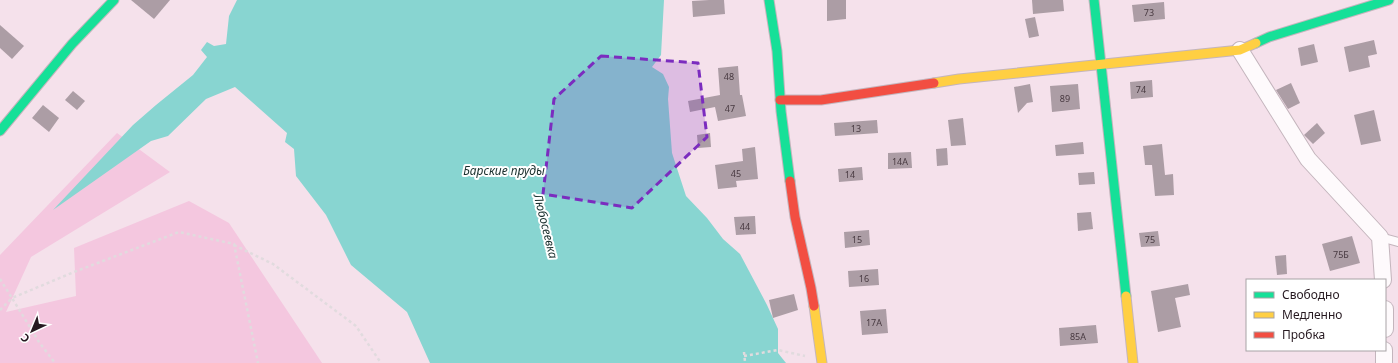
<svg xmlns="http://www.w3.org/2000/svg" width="1398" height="363" viewBox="0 0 1398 363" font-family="'Noto Sans',sans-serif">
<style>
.green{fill:#f4c7df}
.water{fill:#88d5d1}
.building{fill:#ac9da5}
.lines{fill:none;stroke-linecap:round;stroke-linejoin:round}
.lane-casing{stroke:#c4b5bd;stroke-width:10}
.street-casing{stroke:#c4b5bd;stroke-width:18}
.fast-casing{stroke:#c4b5bd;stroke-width:11}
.slow-casing{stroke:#c4b5bd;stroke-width:11}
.jam-casing{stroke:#c4b5bd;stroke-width:11}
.path{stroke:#e1dbde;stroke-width:2.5;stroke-dasharray:3 3;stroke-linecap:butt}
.lane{stroke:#fefafc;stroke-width:8}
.street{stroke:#fefafc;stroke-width:16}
.fast{stroke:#16e098;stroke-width:9}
.slow{stroke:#ffcf43;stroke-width:9}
.jam{stroke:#f24e42;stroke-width:9}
.marked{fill:#7b2cbf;fill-opacity:0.2;stroke:#7b2cbf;stroke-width:3;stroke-dasharray:8 5;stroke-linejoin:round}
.labels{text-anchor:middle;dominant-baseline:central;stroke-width:4;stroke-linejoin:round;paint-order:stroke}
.number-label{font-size:9px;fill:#483a41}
.water-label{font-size:12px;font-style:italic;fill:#1a2f2d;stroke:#fff}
</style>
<rect width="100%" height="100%" fill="#f5e1eb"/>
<polygon class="green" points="117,133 170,172 31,257 6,312 76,296 74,248 189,201 229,223 322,363 0,363 0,255"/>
<polygon class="water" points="237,0 664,0 661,55 652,67 663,74 669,87 668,99 672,153 686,196 707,218 723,239 740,254 767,305 778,329 778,353 786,363 430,363 407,312 351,265 326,215 296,176 294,149 285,142 287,133 235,87 206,99 168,136 151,141 53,210 133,125 156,105 193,75 207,57 201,50 207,42 214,46 226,44 229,16"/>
<g class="building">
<polygon points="131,0 170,0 154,19"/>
<polygon points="709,0 724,0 725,14 693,17 692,1"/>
<polygon points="827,0 846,0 846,19 827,21"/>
<polygon points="1032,0 1063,0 1064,11 1033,14"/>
<polygon points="1164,2 1165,19 1134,22 1132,5"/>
<polygon points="1035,17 1039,36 1029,38 1025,19"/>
<polygon points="0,25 24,46 12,59 0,48"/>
<polygon points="1374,40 1377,54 1368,56 1370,67 1349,72 1344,47"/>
<polygon points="1314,44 1318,62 1301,66 1298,48"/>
<polygon points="738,66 740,95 742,95 746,116 718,121 715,107 690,112 688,101 720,95 718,68"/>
<polygon points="1152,80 1153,97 1131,99 1130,82"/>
<polygon points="1291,83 1300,103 1288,109 1276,90"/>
<polygon points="1030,84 1033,102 1027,103 1018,113 1014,87"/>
<polygon points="1078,84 1080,109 1052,112 1050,86"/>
<polygon points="73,91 85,101 77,110 65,100"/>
<polygon points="43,105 59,118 49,132 32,118"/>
<polygon points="1374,110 1381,141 1361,145 1354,115"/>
<polygon points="963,118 966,145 951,146 948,120"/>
<polygon points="877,120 878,133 835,136 834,123"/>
<polygon points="1317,123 1325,133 1313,144 1304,135"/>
<polygon points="710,133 711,147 698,148 697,135"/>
<polygon points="1083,142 1084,154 1056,156 1055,145"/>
<polygon points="1162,144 1165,175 1173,174 1174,195 1155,196 1152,165 1145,165 1143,146"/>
<polygon points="755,147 758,179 736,181 737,187 718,189 715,165 743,161 742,149"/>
<polygon points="947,148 948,165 937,166 936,149"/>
<polygon points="911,152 912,168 888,169 888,153"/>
<polygon points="862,167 863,180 839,182 838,169"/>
<polygon points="1094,172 1095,184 1079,185 1078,173"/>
<polygon points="1091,212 1093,229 1078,231 1077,213"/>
<polygon points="755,216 756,234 736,235 734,217"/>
<polygon points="869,230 870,245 845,248 844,232"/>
<polygon points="1158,231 1160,246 1141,247 1139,233"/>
<polygon points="1352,236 1360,263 1330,271 1322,244"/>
<polygon points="1286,255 1287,274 1277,275 1275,256"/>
<polygon points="878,269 879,285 849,287 848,271"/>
<polygon points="1188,284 1190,295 1175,298 1181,327 1158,332 1151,291"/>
<polygon points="794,294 798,310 773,318 769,300"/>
<polygon points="886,309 888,333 862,335 860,311"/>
<polygon points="1096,325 1098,343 1060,346 1059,328"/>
</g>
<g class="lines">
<defs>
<polyline id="lane" points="1380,237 1398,242"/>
<g id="street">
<polyline points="1240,50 1308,159 1380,237 1383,280"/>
<polyline points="1385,309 1385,329"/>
<polyline points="1384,363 1384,350"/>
</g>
<g id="fast">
<polyline points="769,0 777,51 781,111 790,181"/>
<polyline points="1094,0 1126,296"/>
<polyline points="1256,43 1269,37 1389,0"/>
<polyline points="0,131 72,44 114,0"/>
</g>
<g id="slow">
<polyline points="934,83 959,79 1240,50 1256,43"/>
<polyline points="1126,296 1133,363"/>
<polyline points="814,306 822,363"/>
</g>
<g id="jam">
<polyline points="780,100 821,100 934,83"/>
<polyline points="790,181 795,217 811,288 814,306"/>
</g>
</defs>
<use href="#lane" class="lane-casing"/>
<use href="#street" class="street-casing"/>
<use href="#fast" class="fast-casing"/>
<use href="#slow" class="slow-casing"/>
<use href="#jam" class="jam-casing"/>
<g class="path">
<polyline points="234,245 273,264 356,326 381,363"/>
<polyline points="0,279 12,298 74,272 179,232 234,244 258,363"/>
<polyline points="0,310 12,298 39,342 55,363"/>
<polyline points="744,352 745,362"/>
<polyline points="744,356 778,350 805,356"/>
</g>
<use href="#lane" class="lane"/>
<use href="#street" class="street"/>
<use href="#fast" class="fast"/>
<use href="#slow" class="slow"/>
<use href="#jam" class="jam"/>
</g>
<path class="marked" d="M601 56 698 63 707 137 632 208 543 194 554 99Z"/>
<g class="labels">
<g class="number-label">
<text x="1149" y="12">73</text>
<text x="729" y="76">48</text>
<text x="1141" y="89">74</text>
<text x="1065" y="98">89</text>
<text x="730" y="108">47</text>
<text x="856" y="128">13</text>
<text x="900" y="161">14А</text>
<text x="736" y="173">45</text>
<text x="850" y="174">14</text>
<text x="745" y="226">44</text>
<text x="857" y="239">15</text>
<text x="1150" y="239">75</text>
<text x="1341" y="254">75Б</text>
<text x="864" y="278">16</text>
<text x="874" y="322">17А</text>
<text x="1078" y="336">85А</text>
</g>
<g class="water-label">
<text x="504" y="170">Барские пруды</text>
<text transform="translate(546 226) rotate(76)">Любосеевка</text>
</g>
</g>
<rect x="1246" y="279" width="140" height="72" fill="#ffffff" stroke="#a8a3a6"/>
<rect x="1254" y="292" width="20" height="6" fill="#16e098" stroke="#a8a3a6"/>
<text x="1282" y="299" font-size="12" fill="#261920">Свободно</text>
<rect x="1254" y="312" width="20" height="6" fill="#ffcf43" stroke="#a8a3a6"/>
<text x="1282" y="319" font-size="12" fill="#261920">Медленно</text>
<rect x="1254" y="332" width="20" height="6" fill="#f24e42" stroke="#a8a3a6"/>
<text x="1282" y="339" font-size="12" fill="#261920">Пробка</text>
<g transform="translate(32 331) rotate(224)" stroke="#ffffff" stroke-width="3" paint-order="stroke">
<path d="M0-3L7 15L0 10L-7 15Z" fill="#261920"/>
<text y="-6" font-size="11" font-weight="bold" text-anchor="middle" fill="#261920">С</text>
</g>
</svg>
